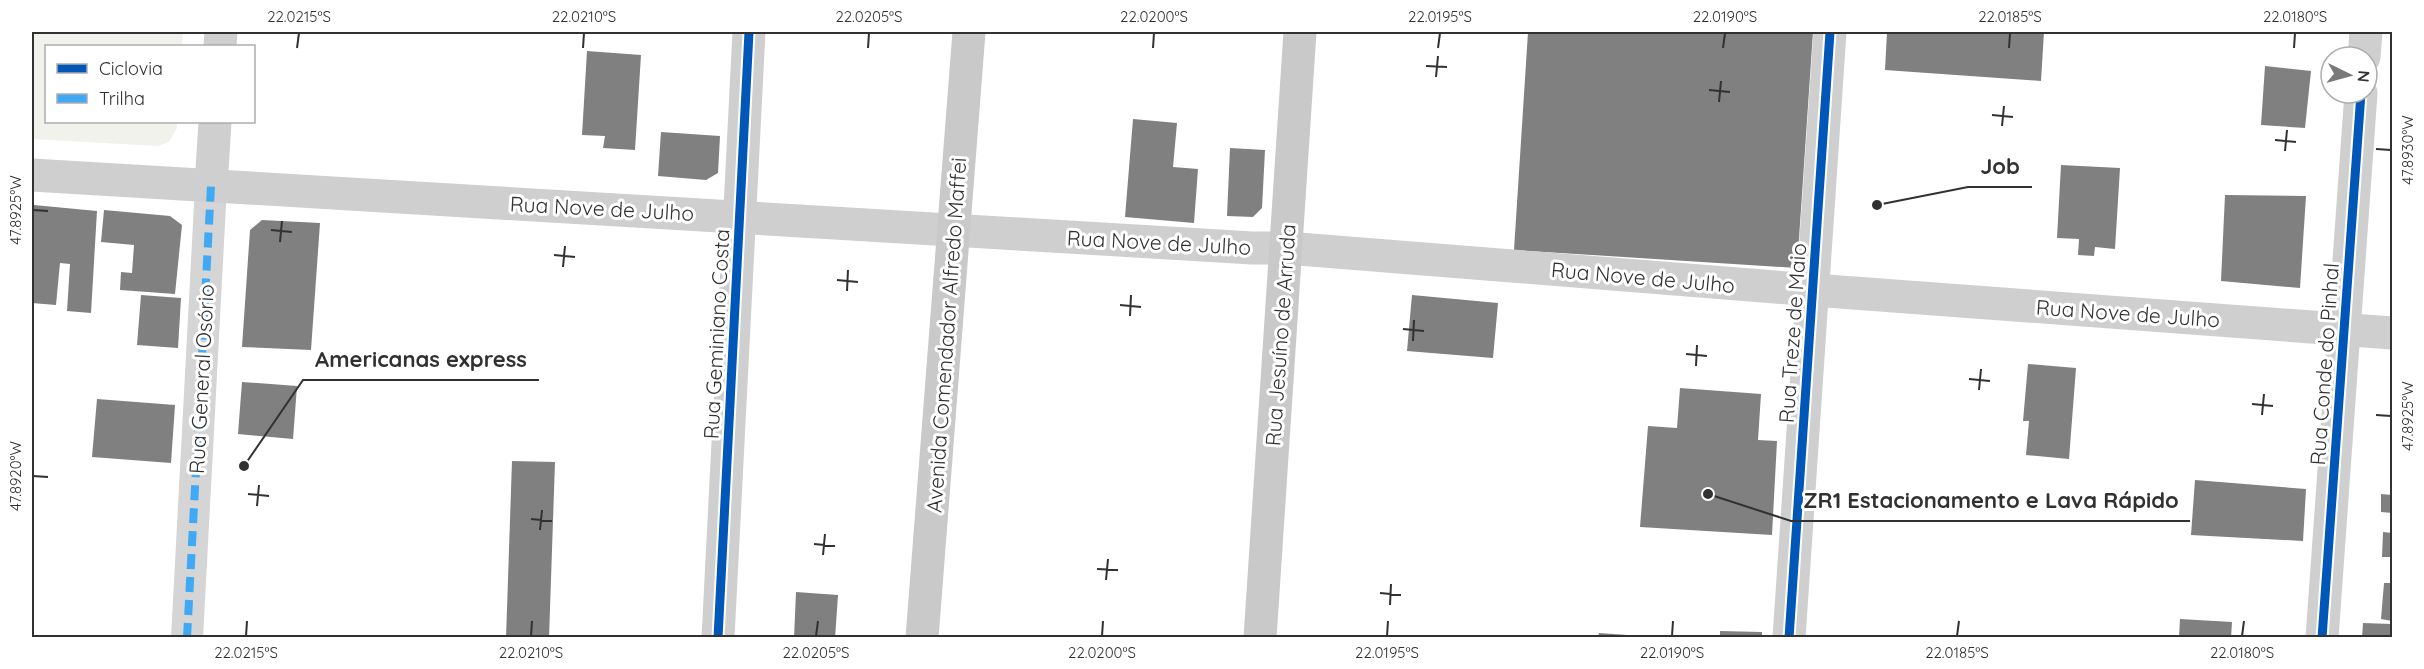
<svg xmlns="http://www.w3.org/2000/svg" width="2424" height="669" viewBox="0 0 2424 669" font-family="Quicksand,sans-serif">
<style>
.green{fill:#f0f2eb}
.building{fill:#808080}
.lines{fill:none;stroke-linecap:round;stroke-linejoin:round}
.street{stroke:#d5d5d5;stroke-width:32}
.secondary{stroke:#cfcfcf;stroke-width:33}
.primary{stroke:#c9c9c9;stroke-width:33}
.quiet{stroke:#3fa9f5;stroke-width:8;stroke-dasharray:15 8;stroke-linecap:butt}
.cycleway-casing{stroke:#fff;stroke-width:13}
.cycleway{stroke:#0057b8;stroke-width:9}
.ticks{fill:none;stroke:#313131;stroke-width:2}
.labels{text-anchor:middle;dominant-baseline:central;stroke-width:6;stroke-linejoin:round;paint-order:stroke}
.street-label{font-size:21px;fill:#313131;stroke:#fff}
.leader{fill:none;stroke:#313131;stroke-width:2}
.callout-dot{fill:#313131;stroke:#fff;stroke-width:2}
.callout-label{font-size:22px;text-anchor:middle;font-weight:bold;fill:#313131;stroke:#fff;stroke-width:6;stroke-linejoin:round;paint-order:stroke}
.neatline{fill:none;stroke:#313131;stroke-width:2}
.ticks-label{font-size:15px;text-anchor:middle;fill:#313131}
</style>
<rect width="100%" height="100%" fill="#fff"/>
<polygon class="green" points="32,32 183,32 182,46 46,46 46,122 177,122 177,128 169,142 158,146 32,139"/>
<g class="building">
<polygon points="1528,32 1813,32 1797,268 1514,250"/>
<polygon points="1887,32 2044,32 2041,81 1885,70"/>
<polygon points="587,51 641,55 635,150 603,148 605,136 582,135"/>
<polygon points="2265,66 2311,71 2305,128 2261,125"/>
<polygon points="1133,119 1177,123 1173,167 1198,169 1194,223 1125,217"/>
<polygon points="661,132 720,136 718,173 706,180 658,176"/>
<polygon points="1230,148 1265,150 1262,208 1253,217 1227,216"/>
<polygon points="2061,165 2120,168 2115,249 2095,247 2094,256 2078,255 2079,239 2057,238"/>
<polygon points="2225,195 2306,196 2300,288 2221,281"/>
<polygon points="34,205 97,211 91,313 67,311 70,264 60,263 56,305 32,303"/>
<polygon points="104,210 170,216 182,225 175,294 120,290 121,272 132,273 134,245 101,242"/>
<polygon points="262,220 320,223 311,350 242,347 250,230"/>
<polygon points="141,295 181,298 178,348 137,345"/>
<polygon points="1412,295 1498,303 1493,358 1407,351"/>
<polygon points="2028,364 2076,368 2069,459 2026,455 2029,421 2023,421"/>
<polygon points="242,382 297,386 293,439 238,434"/>
<polygon points="1680,388 1761,394 1758,440 1777,441 1772,535 1640,527 1648,426 1677,428"/>
<polygon points="97,399 175,405 171,463 92,457"/>
<polygon points="512,461 555,462 549,638 506,638"/>
<polygon points="2195,480 2306,489 2303,541 2191,535"/>
<polygon points="2381,494 2392,495 2392,513 2381,512"/>
<polygon points="2383,532 2392,533 2392,557 2382,557"/>
<polygon points="2391,577 2392,577 2392,621 2381,619 2384,583 2390,583"/>
<polygon points="796,592 838,595 835,638 794,638"/>
<polygon points="2180,619 2232,622 2231,638 2179,638"/>
<polygon points="2363,623 2392,624 2392,638 2362,638"/>
<polygon points="1720,631 1762,632 1762,638 1720,638"/>
<polygon points="1599,633 1627,635 1627,638 1598,638"/>
</g>
<g class="lines">
<polyline class="street" points="187,638 211,186"/>
<g class="secondary">
<polyline points="220,46 221,32"/>
<polyline points="2364,57 2366,32"/>
<polyline points="32,175 1252,248 1286,248 1813,290 2392,333"/>
<polyline points="211,186 215,122"/>
<polyline points="718,638 749,32"/>
<polyline points="1789,638 1830,32"/>
<polyline points="2322,638 2361,93"/>
</g>
<g class="primary">
<polyline points="922,638 969,32"/>
<polyline points="1260,638 1300,32"/>
</g>
<polyline class="quiet" points="187,638 211,186"/>
<defs>
<g id="cycleway">
<polyline points="718,638 749,32"/>
<polyline points="1789,638 1830,32"/>
<polyline points="2322,638 2361,93"/>
</g>
</defs>
<use href="#cycleway" class="cycleway-casing"/>
<use href="#cycleway" class="cycleway"/>
</g>
<path class="ticks" d="M297 48 299 33M583 48 584 33M868 48 869 33M1153 48 1154 33M1438 48 1440 33M1723 48 1725 33M2009 48 2010 33M2294 48 2295 33M1426 66 1447 67M1436 77 1438 56M1709 90 1730 92M1719 102 1721 81M1992 115 2013 117M2002 126 2004 106M2275 140 2296 142M2376 149 2391 150M2285 151 2287 130M33 210 48 211M271 230 292 232M280 242 282 221M554 255 575 257M563 267 565 246M837 280 858 282M847 291 848 270M1120 305 1141 307M1130 316 1131 295M1403 329 1424 331M1413 341 1414 320M1686 354 1707 356M1696 366 1697 345M1969 379 1990 381M1979 390 1981 369M2252 404 2273 406M2262 415 2264 394M2376 415 2391 416M33 476 48 477M248 494 269 496M257 506 259 485M531 519 552 521M540 530 542 510M814 544 835 546M823 555 825 534M1097 569 1118 570M1106 580 1108 559M1380 593 1401 595M1390 605 1391 584M246 636 247 621M531 636 532 621M816 636 818 621M1102 636 1103 621M1387 636 1388 621M1672 636 1673 621M1957 636 1959 621M2242 636 2244 621"/>
<g class="labels">
<g class="street-label">
<text transform="translate(602 208) rotate(3)">Rua Nove de Julho</text>
<text transform="translate(1159 242) rotate(3)">Rua Nove de Julho</text>
<text transform="translate(1643 277) rotate(5)">Rua Nove de Julho</text>
<text transform="translate(2128 313) rotate(4)">Rua Nove de Julho</text>
<text transform="translate(1792 333) rotate(-86)">Rua Treze de Maio</text>
<text transform="translate(716 334) rotate(-87)">Rua Geminiano Costa</text>
<text transform="translate(946 335) rotate(-86)">Avenida Comendador Alfredo Maffei</text>
<text transform="translate(1280 335) rotate(-86)">Rua Jesuíno de Arruda</text>
<text transform="translate(2324 364) rotate(-86)">Rua Conde do Pinhal</text>
<text transform="translate(201 379) rotate(-87)">Rua General Osório</text>
</g>
</g>
<path class="leader" d="M1877 205L1968 187H2032M244 466L303 380H539M1708 494L1791 521H2190"/>
<g class="callout-dot">
<circle cx="1877" cy="205" r="6"/>
<circle cx="244" cy="466" r="6"/>
<circle cx="1708" cy="494" r="6"/>
</g>
<g class="callout-label">
<text x="2000" y="174">Job</text>
<text x="421" y="367">Americanas express</text>
<text x="1991" y="508">ZR1 Estacionamento e Lava Rápido</text>
</g>
<rect width="2424" height="669" fill="none" stroke="#ffffff" stroke-width="66"/>
<rect x="45" y="45" width="210" height="78" fill="#ffffff" stroke="#adadad" stroke-width="1.5"/>
<rect x="57" y="64" width="30" height="9" fill="#0057b8" stroke="#adadad" stroke-width="1.5"/>
<text x="99" y="75" font-size="18" fill="#313131">Ciclovia</text>
<rect x="57" y="94" width="30" height="9" fill="#3fa9f5" stroke="#adadad" stroke-width="1.5"/>
<text x="99" y="105" font-size="18" fill="#313131">Trilha</text>
<g transform="translate(2349 75) rotate(95)"><circle r="28" fill="#ffffff" stroke="#adadad" stroke-width="1.5"/>
<path d="M0-4.5L10 22L0 15L-10 22Z" fill="#797979"/>
<text y="-9" font-size="16" font-weight="bold" text-anchor="middle" fill="#313131">N</text>
</g>
<rect x="33" y="33" width="2358" height="603" class="neatline"/>
<g class="ticks-label">
<text x="299" y="22">22.0215°S</text>
<text x="584" y="22">22.0210°S</text>
<text x="869" y="22">22.0205°S</text>
<text x="1154" y="22">22.0200°S</text>
<text x="1440" y="22">22.0195°S</text>
<text x="1725" y="22">22.0190°S</text>
<text x="2010" y="22">22.0185°S</text>
<text x="2295" y="22">22.0180°S</text>
<text transform="translate(2408 150) rotate(-90)" y="5">47.8930°W</text>
<text transform="translate(16 210) rotate(-90)" y="5">47.8925°W</text>
<text transform="translate(2408 416) rotate(-90)" y="5">47.8925°W</text>
<text transform="translate(16 476) rotate(-90)" y="5">47.8920°W</text>
<text x="246" y="658">22.0215°S</text>
<text x="531" y="658">22.0210°S</text>
<text x="816" y="658">22.0205°S</text>
<text x="1102" y="658">22.0200°S</text>
<text x="1387" y="658">22.0195°S</text>
<text x="1672" y="658">22.0190°S</text>
<text x="1957" y="658">22.0185°S</text>
<text x="2242" y="658">22.0180°S</text>
</g>
</svg>
